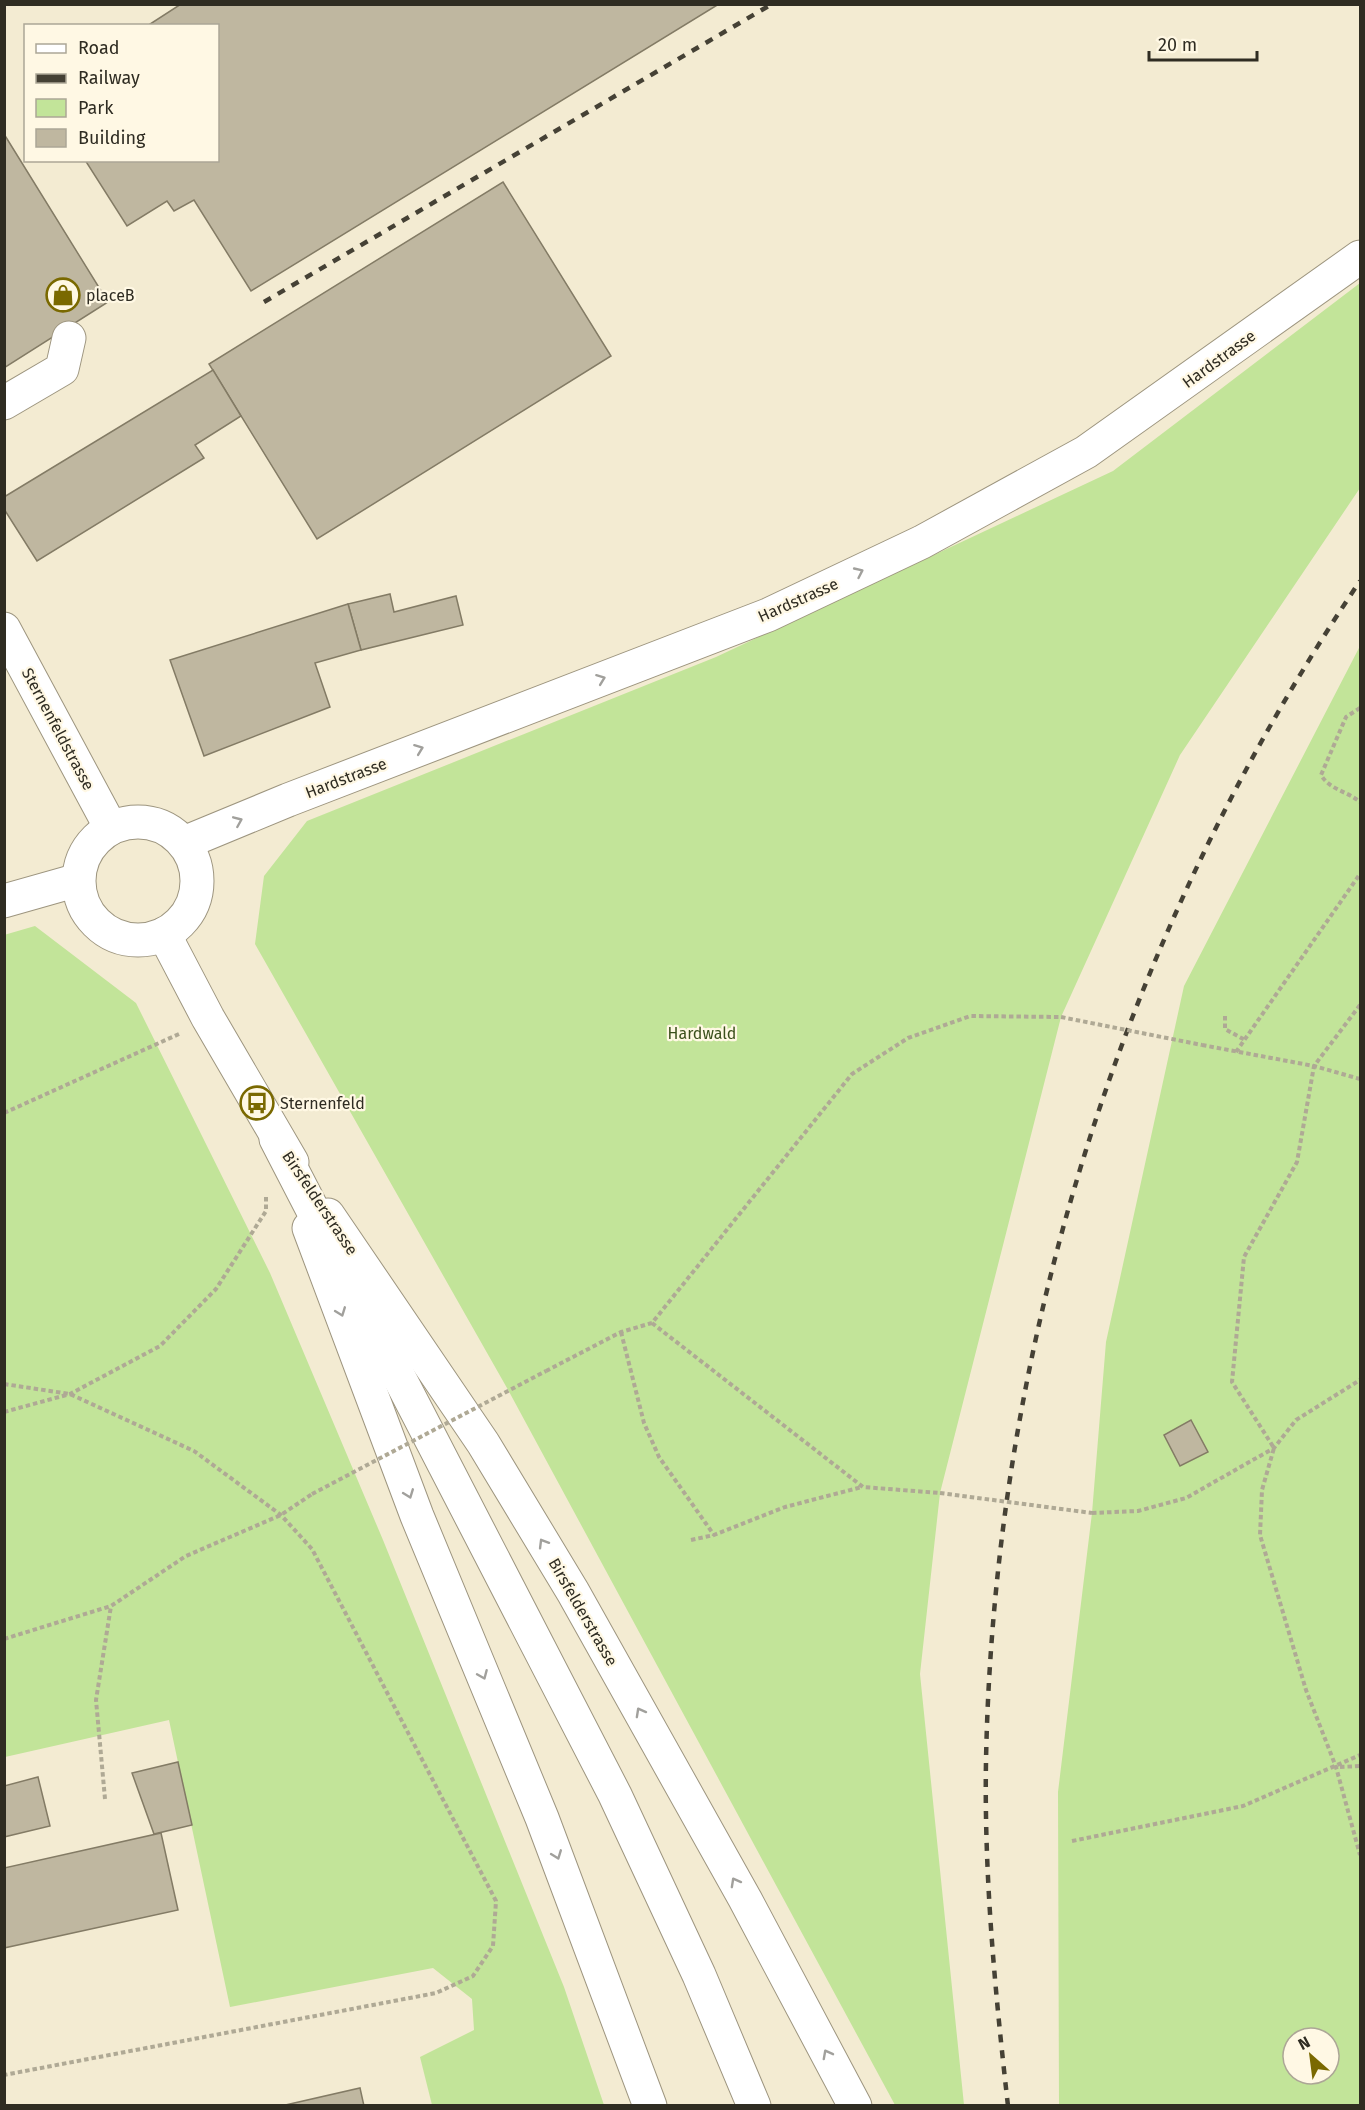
<svg xmlns="http://www.w3.org/2000/svg" width="1365" height="2110" viewBox="0 0 1365 2110" font-family="'Fira Sans',sans-serif">
<style>
.green{fill:#c2e499;fill-rule:evenodd}
.building{fill:#bfb7a0;stroke:#837b65;stroke-width:1.5}
.lines{fill:none;stroke-linecap:round;stroke-linejoin:round}
.minor-casing{stroke:#9d957f;stroke-width:35}
.highway-casing{stroke:#9d957f;stroke-width:35}
.path{stroke:#afa995;stroke-width:4;stroke-dasharray:4.5 3;stroke-linecap:butt}
.minor{stroke:#fff;stroke-width:33}
.highway{stroke:#fff;stroke-width:33}
.rail{stroke:#454135;stroke-width:4.5;stroke-dasharray:8 8;stroke-linecap:butt}
.path-bridge{stroke:#afa995;stroke-width:4;stroke-dasharray:4.5 3;stroke-linecap:butt}
.oneway{stroke:#a1a09c}
.labels{text-anchor:middle;dominant-baseline:central;stroke-width:4.5;stroke-linejoin:round;paint-order:stroke}
.poi-label{font-size:16px;fill:#2f2c22;stroke:#fff8e4;text-anchor:start}
.street-label{font-size:16px;fill:#2f2c22;stroke:#fff8e4}
.park-label{font-size:16px;fill:#3a4f1b;stroke:#fff8e4}
</style>
<rect width="100%" height="100%" fill="#f3ebd2"/>
<g class="green">
<polygon points="1360,283 1360,488 1180,755 1061,1017 940,1493 920,1674 964,2105 895,2105 507,1388 255,944 264,876 307,821 716,657 1113,471"/>
<path d="M1360 646V2105L1059 2106 1058 1792 1092 1513 1106 1342 1184 986ZM1293 2038H1329V2074H1293Z"/>
<polygon points="35,926 136,1003 270,1273 383,1540 564,1987 604,2105 432,2105 420,2057 474,2030 472,1999 433,1968 230,2007 169,1720 5,1757 4,935"/>
</g>
<g class="building">
<polygon points="181,4 719,4 251,291 194,200 174,211 167,201 127,226 85,160 218,160 218,26 147,26"/>
<polygon points="4,134 108,302 4,368"/>
<polygon points="503,182 611,356 317,539 209,364"/>
<polygon points="213,370 241,416 195,445 204,458 37,561 4,509 4,497"/>
<polygon points="390,594 394,612 456,596 463,625 361,650 348,604"/>
<polygon points="348,604 361,650 315,663 330,707 204,756 170,660"/>
<polygon points="1191,1420 1208,1452 1180,1466 1164,1435"/>
<polygon points="178,1762 192,1825 154,1834 132,1773"/>
<polygon points="38,1777 50,1826 4,1837 4,1786"/>
<polygon points="161,1833 178,1910 4,1948 4,1868"/>
<polygon points="360,2088 364,2106 281,2106"/>
</g>
<g class="lines">
<defs>
<g id="minor">
<polyline points="4,403 62,369 69,338"/>
<polyline points="4,629 111,828"/>
<circle cx="138" cy="881" r="59"/>
<polyline points="184,843 288,800 768,615 922,542 1086,452 1360,257"/>
<polyline points="4,901 78,880"/>
<polyline points="164,934 208,1018 292,1162"/>
<polyline points="328,1215 483,1443 573,1592 745,1899 855,2106"/>
<polyline points="309,1228 417,1516 542,1818 650,2106"/>
</g>
<polyline id="highway" points="276,1139 615,1795 699,1975 754,2106"/>
</defs>
<use href="#minor" class="minor-casing"/>
<use href="#highway" class="highway-casing"/>
<g class="path">
<path d="M1360 708 1346 717 1321 775C1330 790 1347 791 1360 802"/>
<polyline points="1360,1005 1314,1066 1297,1162 1244,1257 1232,1382 1274,1448 1262,1490 1260,1535 1306,1690 1336,1767 1360,1855"/>
<polyline points="1225,1016 1225,1029 1245,1040"/>
<polyline points="1202,1045 1314,1066 1360,1079"/>
<polyline points="1236,1052 1360,874"/>
<polyline points="4,1113 179,1034"/>
<polyline points="652,1323 863,1487 940,1493"/>
<polyline points="621,1332 644,1423 659,1457 714,1535"/>
<polyline points="546,1371 621,1332 652,1323 852,1074 908,1038 970,1016 1061,1017"/>
<polyline points="4,1384 70,1394 194,1451 281,1515 312,1549 496,1901 493,1946 473,1976 436,1993 4,2075"/>
<polyline points="4,1412 70,1394 160,1346 216,1289 266,1211 266,1197"/>
<polyline points="1092,1513 1138,1511 1186,1498 1274,1448 1296,1420 1360,1380"/>
<polyline points="691,1540 714,1535 785,1507 862,1487"/>
<polyline points="4,1639 111,1606 186,1556 281,1515 312,1494"/>
<polyline points="1340,1767 1360,1766"/>
<polyline points="105,1799 96,1700 111,1606"/>
<polyline points="1072,1841 1243,1806 1360,1755"/>
</g>
<use href="#minor" class="minor"/>
<use href="#highway" class="highway"/>
<g class="rail">
<polyline points="264,302 772,4"/>
<path d="M1008 2106C995 1991 984 1876 986 1761 994 1341 1125 929 1360 581"/>
</g>
<g class="path-bridge">
<polyline points="1061,1017 1202,1045"/>
<polyline points="940,1493 1092,1513"/>
<polyline points="312,1494 546,1371"/>
</g>
</g>
<defs><path id="oneway-chevron" d="M-2-3.5L2.5 0L-2 3.5" fill="none" stroke-width="1.6" stroke-linecap="round" stroke-linejoin="round" transform="scale(1.5)"/></defs>
<g class="oneway">
<use href="#oneway-chevron" transform="translate(859 572) rotate(-25)"/>
<use href="#oneway-chevron" transform="translate(601 679) rotate(-21)"/>
<use href="#oneway-chevron" transform="translate(419 749) rotate(-21)"/>
<use href="#oneway-chevron" transform="translate(238 821) rotate(-23)"/>
<use href="#oneway-chevron" transform="translate(341 1312) rotate(69)"/>
<use href="#oneway-chevron" transform="translate(409 1494) rotate(69)"/>
<use href="#oneway-chevron" transform="translate(543 1543) rotate(-121)"/>
<use href="#oneway-chevron" transform="translate(483 1675) rotate(67)"/>
<use href="#oneway-chevron" transform="translate(640 1712) rotate(-119)"/>
<use href="#oneway-chevron" transform="translate(557 1855) rotate(69)"/>
<use href="#oneway-chevron" transform="translate(735 1882) rotate(-119)"/>
<use href="#oneway-chevron" transform="translate(827 2054) rotate(-118)"/>
</g>
<defs>
<symbol id="shop-ring" viewBox="-11 -11 22 22"><circle r="9.5" fill="#fff8e4" stroke="#7a6900" stroke-width="1.5"/><path d="M-5-2.5h2.3a2.7 3.5 0 0 1 5.4 0H5L5.5 6h-11ZM-1.5-2.5h3a1.5 2.3 0 0 0-3 0Z" fill="#7a6900"/></symbol>
<symbol id="bus-ring" viewBox="-11 -11 22 22"><circle r="9.5" fill="#fff8e4" stroke="#7a6900" stroke-width="1.5"/><path d="M-5-6H5V4H4V6H2V4H-2V6H-4V4H-5ZM-3.5-4V0h7V-4ZM-3.5 1.2v1.5H-2V1.2ZM2 1.2v1.5H3.5V1.2Z" fill="#7a6900"/></symbol>
</defs>
<g fill-rule="evenodd">
<use href="#shop-ring" x="44" y="276" width="38" height="38"/>
<use href="#bus-ring" x="238" y="1084" width="38" height="38"/>
</g>
<g class="labels">
<g class="poi-label">
<text x="86" y="295">placeB</text>
<text x="280" y="1103">Sternenfeld</text>
</g>
<g class="street-label">
<text transform="translate(1219 359) rotate(-36)">Hardstrasse</text>
<text transform="translate(798 600) rotate(-24)">Hardstrasse</text>
<text transform="translate(58 729) rotate(62)">Sternenfeldstrasse</text>
<text transform="translate(346 778) rotate(-21)">Hardstrasse</text>
<text transform="translate(320 1203) rotate(56)">Birsfelderstrasse</text>
<text transform="translate(583 1612) rotate(60)">Birsfelderstrasse</text>
</g>
<g class="park-label">
<text x="702" y="1033">Hardwald</text>
</g>
</g>
<rect width="1365" height="2110" fill="none" stroke="#2f2c22" stroke-width="12"/>
<rect x="24" y="24" width="195" height="138" fill="#fff8e4" stroke="#aca696" stroke-width="1.5"/>
<rect x="36" y="44" width="30" height="9" fill="#ffffff" stroke="#aca696" stroke-width="1.5"/>
<text x="78" y="54" font-size="18" fill="#2f2c22">Road</text>
<rect x="36" y="74" width="30" height="9" fill="#454135" stroke="#aca696" stroke-width="1.5"/>
<text x="78" y="84" font-size="18" fill="#2f2c22">Railway</text>
<rect x="36" y="99" width="30" height="18" fill="#c2e499" stroke="#aca696" stroke-width="1.5"/>
<text x="78" y="114" font-size="18" fill="#2f2c22">Park</text>
<rect x="36" y="129" width="30" height="18" fill="#bfb7a0" stroke="#aca696" stroke-width="1.5"/>
<text x="78" y="144" font-size="18" fill="#2f2c22">Building</text>
<g transform="translate(1311 2056) rotate(332)"><circle r="28" fill="#fff8e4" stroke="#aca696" stroke-width="1.5"/>
<path d="M0-4.5L10 22L0 15L-10 22Z" fill="#7a6900"/>
<text y="-9" font-size="16" font-weight="bold" text-anchor="middle" fill="#2f2c22">N</text>
</g>
<path d="M1149 51v9h108v-9" fill="none" stroke="#2f2c22" stroke-width="3"/>
<text x="1158" y="51" font-size="18" fill="#2f2c22" stroke="#fff8e4" stroke-width="4.5" paint-order="stroke">20 m</text>
</svg>
